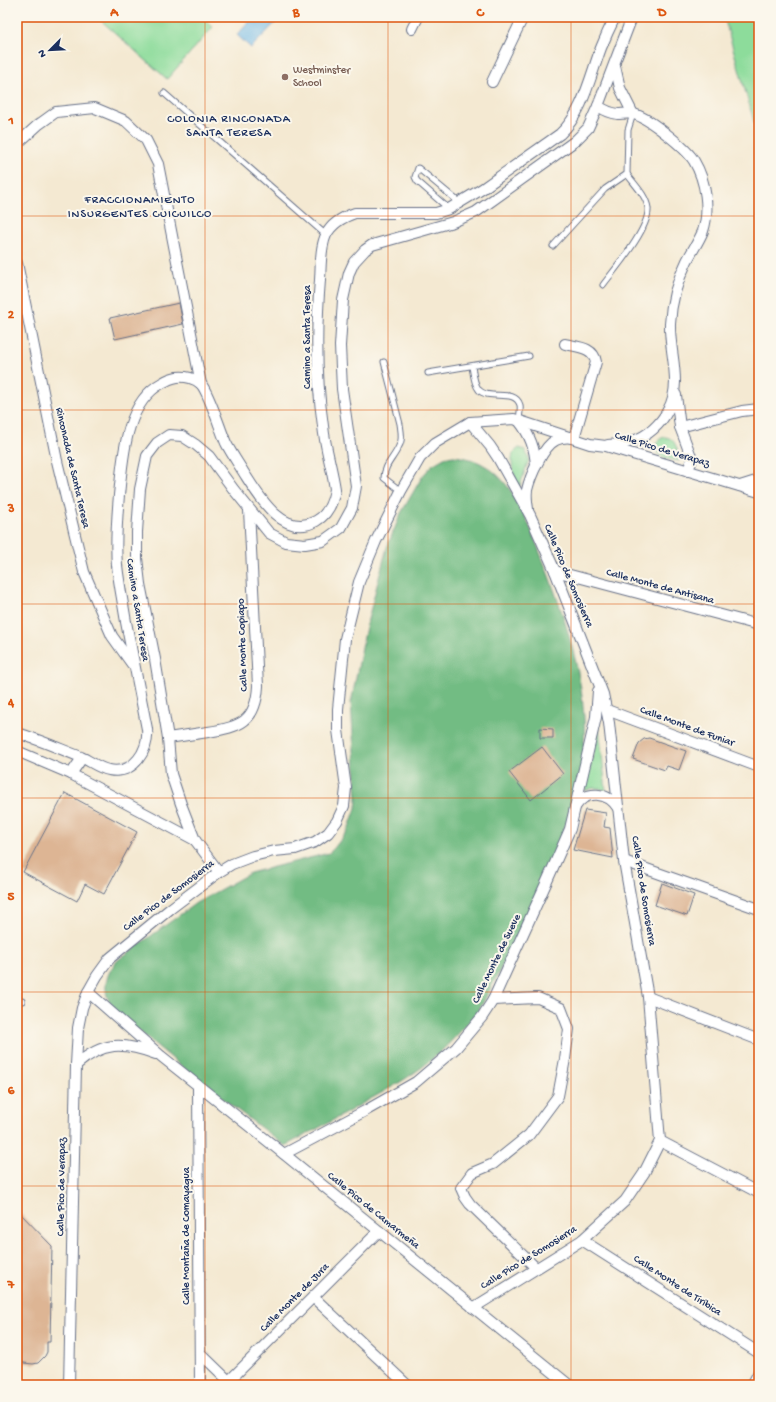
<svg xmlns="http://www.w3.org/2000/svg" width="776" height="1402" viewBox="0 0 776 1402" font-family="'Gochi Hand',sans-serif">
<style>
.green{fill:#8ddc9b;stroke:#54867c}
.forest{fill:#72bc83;stroke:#467670}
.water{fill:#6eb7e6;stroke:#4473a2}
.building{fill:#ddb594}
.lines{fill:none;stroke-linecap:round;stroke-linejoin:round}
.service-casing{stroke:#677087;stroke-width:7}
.minor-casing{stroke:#677087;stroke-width:12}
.service{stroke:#fff;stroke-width:5}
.minor{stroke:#fff;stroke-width:10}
.grid{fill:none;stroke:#de5710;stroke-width:1;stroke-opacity:0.55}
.education-dot{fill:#8d6e63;stroke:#fbf7ec;stroke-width:1.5}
.labels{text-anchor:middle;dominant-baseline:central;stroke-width:4;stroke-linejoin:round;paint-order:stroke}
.education-label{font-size:11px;fill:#785e54;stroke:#fbf7ec;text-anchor:start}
.street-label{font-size:11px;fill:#1b2f5e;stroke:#fbf7ec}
.neighbourhood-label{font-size:12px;letter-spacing:1px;fill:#1b2f5e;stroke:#fbf7ec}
.neatline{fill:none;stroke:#de5710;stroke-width:1.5}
.grid-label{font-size:13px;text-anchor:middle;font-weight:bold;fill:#de5710}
</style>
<rect width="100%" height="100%" fill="#fbf7ec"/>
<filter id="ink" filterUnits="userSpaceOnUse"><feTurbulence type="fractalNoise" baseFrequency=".025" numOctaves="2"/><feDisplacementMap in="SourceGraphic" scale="8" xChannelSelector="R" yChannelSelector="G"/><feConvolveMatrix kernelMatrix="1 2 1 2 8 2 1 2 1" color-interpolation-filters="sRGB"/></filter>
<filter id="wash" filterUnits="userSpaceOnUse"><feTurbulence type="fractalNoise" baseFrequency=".012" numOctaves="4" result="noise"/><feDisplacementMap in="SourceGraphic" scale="16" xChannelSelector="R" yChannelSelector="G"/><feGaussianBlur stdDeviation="0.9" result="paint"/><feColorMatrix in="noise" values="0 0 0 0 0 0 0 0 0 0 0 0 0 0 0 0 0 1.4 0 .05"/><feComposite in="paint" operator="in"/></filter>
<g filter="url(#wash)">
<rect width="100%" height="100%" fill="#f4e9d2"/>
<g class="green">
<polygon points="97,17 202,17 213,27 167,79"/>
<polygon points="724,17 759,17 759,139"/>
<path d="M665 437C677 438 677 451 680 460L679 461C670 459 653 458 656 445 657 440 661 438 665 437Z"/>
<path d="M519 448 525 450 529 459 519 488C514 476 510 466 513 453Z"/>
<path d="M599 727 606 791C599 787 593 787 585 791Z"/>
</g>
<path class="forest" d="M454 456C506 460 524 511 540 553 565 616 593 696 582 764 573 818 549 868 526 918 515 941 503 965 491 987 486 996 482 1006 476 1014 464 1028 451 1042 437 1055 417 1073 396 1085 372 1098 344 1115 314 1130 285 1146L202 1083 117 1013C102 997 102 977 118 960L196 903 250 873 329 853 335 847 346 833 350 825 356 808 357 799 351 703 366 627 387 547 401 513 422 477 432 465 446 457Z"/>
<polygon class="water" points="254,17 276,17 279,19 251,48 237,35"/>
<g id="blocks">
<g class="building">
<polygon points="179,303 183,324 115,339 110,318"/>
<polygon points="540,728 553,729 553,738 540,738"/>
<polygon points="649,738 686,751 679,770 667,766 665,770 633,759 639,743 644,739"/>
<polygon points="542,747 563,774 531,800 509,772"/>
<polygon points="65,793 137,832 104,894 85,884 77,901 23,872"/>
<polygon points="585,810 606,813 604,827 610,828 613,858 573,850"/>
<polygon points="662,883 694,895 687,916 655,905"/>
<polygon points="17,1210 52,1246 50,1342 47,1342 47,1352 45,1356 38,1363 33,1364 24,1363 17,1357"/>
</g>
</g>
</g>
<g filter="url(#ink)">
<use href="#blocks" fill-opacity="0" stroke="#677087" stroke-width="1"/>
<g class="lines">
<defs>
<g id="service">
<polyline points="164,93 326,235"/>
<polyline points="449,209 417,181 415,177 418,168 460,203"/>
<polyline points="553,246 605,189 627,174 628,130 633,114"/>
<path d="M603 285C615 269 650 228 648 208 646 195 634 184 627 174"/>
<path d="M384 362 400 424C401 431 403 440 399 446 394 458 384 465 384 478L401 491"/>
<path d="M472 366C473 373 474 384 479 390 489 401 515 388 520 405 521 410 519 416 519 421"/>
<polyline points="428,373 529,356"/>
<polyline points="17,1001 22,1001"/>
<polyline points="42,1385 45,1385"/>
<polyline points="56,1385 69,1380"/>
</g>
<g id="minor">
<polyline points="412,29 418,17"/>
<polyline points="615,66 620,88 633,114"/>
<polyline points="492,82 523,17"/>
<path d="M598 106C604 110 610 113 618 114 622 114 628 113 633 114 647 116 687 149 694 161 706 181 710 210 703 231 699 241 692 251 687 261 677 281 671 302 670 324 669 353 683 383 668 410 661 424 647 437 632 441 625 444 616 444 608 445"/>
<polyline points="17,144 38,125 56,112 95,108 126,121 146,140 158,164 201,384"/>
<polyline points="17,263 57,461 84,572 112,636 132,664"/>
<polyline points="676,395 680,427 692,459 688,471"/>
<path d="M519 421C530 435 535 448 536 466"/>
<polyline points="470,422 490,446 498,458 530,515 555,571 603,694 609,723 624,861 648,997 660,1141 644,1173 625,1201 582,1240 473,1308"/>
<polyline points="680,427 742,411 759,409"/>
<polyline points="740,486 759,480"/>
<path d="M528 509C527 503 526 497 527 490 530 477 543 446 556 440 562 437 568 437 574 438L596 362C594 347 577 347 565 344"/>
<polyline points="555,571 759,625"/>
<polyline points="607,710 759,767"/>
<path d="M17 733C38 739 60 749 81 757 90 761 100 769 109 770 134 775 149 750 147 729 140 693 133 658 126 622 123 603 119 584 117 565 115 541 117 518 119 495 123 458 125 403 162 383 167 380 171 378 177 377 185 376 195 378 201 384 209 393 220 429 226 443 231 453 238 463 244 473 258 495 283 539 316 521 327 515 333 502 335 489 332 468 325 447 323 426 316 378 316 328 320 280 321 266 320 248 326 235 332 223 343 217 355 213H436L449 209 482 189 560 134C583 113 590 77 601 48 605 38 610 27 615 17"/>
<path d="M168 738C182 736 195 734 208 732 240 727 256 722 258 686L249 510"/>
<polyline points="17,751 71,774 195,840"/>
<polyline points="71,774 82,758"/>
<path d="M575 807C586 789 608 792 618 808"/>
<polyline points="624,861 759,909"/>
<polyline points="219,872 195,840 181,804 171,774 168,738 155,659 140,584 137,558 137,532 140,489 147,456 157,443 169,435 182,436 196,445 209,456 234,490 269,533 286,542 305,544 323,541 341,528 352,508 356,486 342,389 340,346 343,300 349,273 354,262 365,250 372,245 453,222 476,212 575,141 588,128 598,106 632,17"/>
<polyline points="88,992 161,1056 284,1154 569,1385"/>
<polyline points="648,997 759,1040"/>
<polyline points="493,1000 538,998 561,1008 569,1029 565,1059 558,1096 529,1135 493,1164 472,1173 461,1188 465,1197 470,1204 536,1268"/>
<path d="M76 1065C103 1041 123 1042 156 1054"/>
<polyline points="198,1086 200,1385"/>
<polyline points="660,1141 759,1193"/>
<polyline points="284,1154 365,1111 416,1082 456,1048 482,1017 493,1000 548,879 570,829 596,717 598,691"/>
<polyline points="582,1240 759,1353"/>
<polyline points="313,1297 407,1385"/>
<polyline points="200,1353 233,1385"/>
<polyline points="229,1381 379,1231"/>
<polyline points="69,1385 76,1065 78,1028 82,1008 88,992 97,976 110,958 170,909 219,872 232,864 253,856 274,851 295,849 315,842 328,833 337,821 344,806 346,788 338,730 338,709 345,639 359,582 376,541 401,491 420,458 435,443 470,422 514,419 590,444 606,446 759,492"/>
<polyline points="752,1385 759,1372"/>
</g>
</defs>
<use href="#service" class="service-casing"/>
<use href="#minor" class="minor-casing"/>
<use href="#service" class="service"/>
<use href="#minor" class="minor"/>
</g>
</g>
<path class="grid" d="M205 17V1385M388 17V1385M571 17V1385M17 216H759M17 410H759M17 604H759M17 798H759M17 992H759M17 1186H759"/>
<circle class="education-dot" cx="285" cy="77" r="4"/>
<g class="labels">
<g class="education-label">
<text x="293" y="71">Westminster<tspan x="293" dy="13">School</tspan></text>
</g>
<g class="street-label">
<text transform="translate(308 337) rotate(-90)">Camino a Santa Teresa</text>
<text transform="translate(662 450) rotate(17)">Calle Pico de Verapaz</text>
<text transform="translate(72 468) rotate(77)">Rinconada de Santa Teresa</text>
<text transform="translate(568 576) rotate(67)">Calle Pico de Somosierra</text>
<text transform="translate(660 587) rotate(15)">Calle Monte de Antisana</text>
<text transform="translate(137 610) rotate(81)">Camino a Santa Teresa</text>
<text transform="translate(243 645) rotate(-92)">Calle Monte Copiapo</text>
<text transform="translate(687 727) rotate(20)">Calle Monte de Funiar</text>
<text transform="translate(643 891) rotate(81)">Calle Pico de Somosierra</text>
<text transform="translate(169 896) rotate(-37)">Calle Pico de Somosierra</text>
<text transform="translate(497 959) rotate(-64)">Calle Monte de Sueve</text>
<text transform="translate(62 1187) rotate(-89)">Calle Pico de Verapaz</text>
<text transform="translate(373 1211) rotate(39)">Calle Pico de Camarmeña</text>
<text transform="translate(187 1236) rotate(-90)">Calle Montaña de Comayagua</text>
<text transform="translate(529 1258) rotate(-32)">Calle Pico de Somosierra</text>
<text transform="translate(677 1286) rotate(33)">Calle Monte de Tiribica</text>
<text transform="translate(295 1298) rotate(-45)">Calle Monte de Jura</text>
</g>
<g class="neighbourhood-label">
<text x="229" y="120">COLONIA RINCONADA<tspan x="229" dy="14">SANTA TERESA</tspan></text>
<text x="140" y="201">FRACCIONAMIENTO<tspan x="140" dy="14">INSURGENTES CUICUILCO</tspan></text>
</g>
</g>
<rect width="776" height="1402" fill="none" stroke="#fbf7ec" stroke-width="44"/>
<g transform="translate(50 50) rotate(246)" stroke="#fbf7ec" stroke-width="3" paint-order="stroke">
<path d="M0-3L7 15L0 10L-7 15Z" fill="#1b2f5e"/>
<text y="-6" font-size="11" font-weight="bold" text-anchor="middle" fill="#1b2f5e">N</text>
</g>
<rect x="22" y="22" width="732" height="1358" class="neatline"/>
<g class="grid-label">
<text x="114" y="16">A</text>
<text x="296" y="16">B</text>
<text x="480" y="16">C</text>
<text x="662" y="16">D</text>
<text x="11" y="124">1</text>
<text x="11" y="318">2</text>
<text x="11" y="512">3</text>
<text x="11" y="706">4</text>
<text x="11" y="900">5</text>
<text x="11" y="1094">6</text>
<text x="11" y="1288">7</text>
</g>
</svg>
